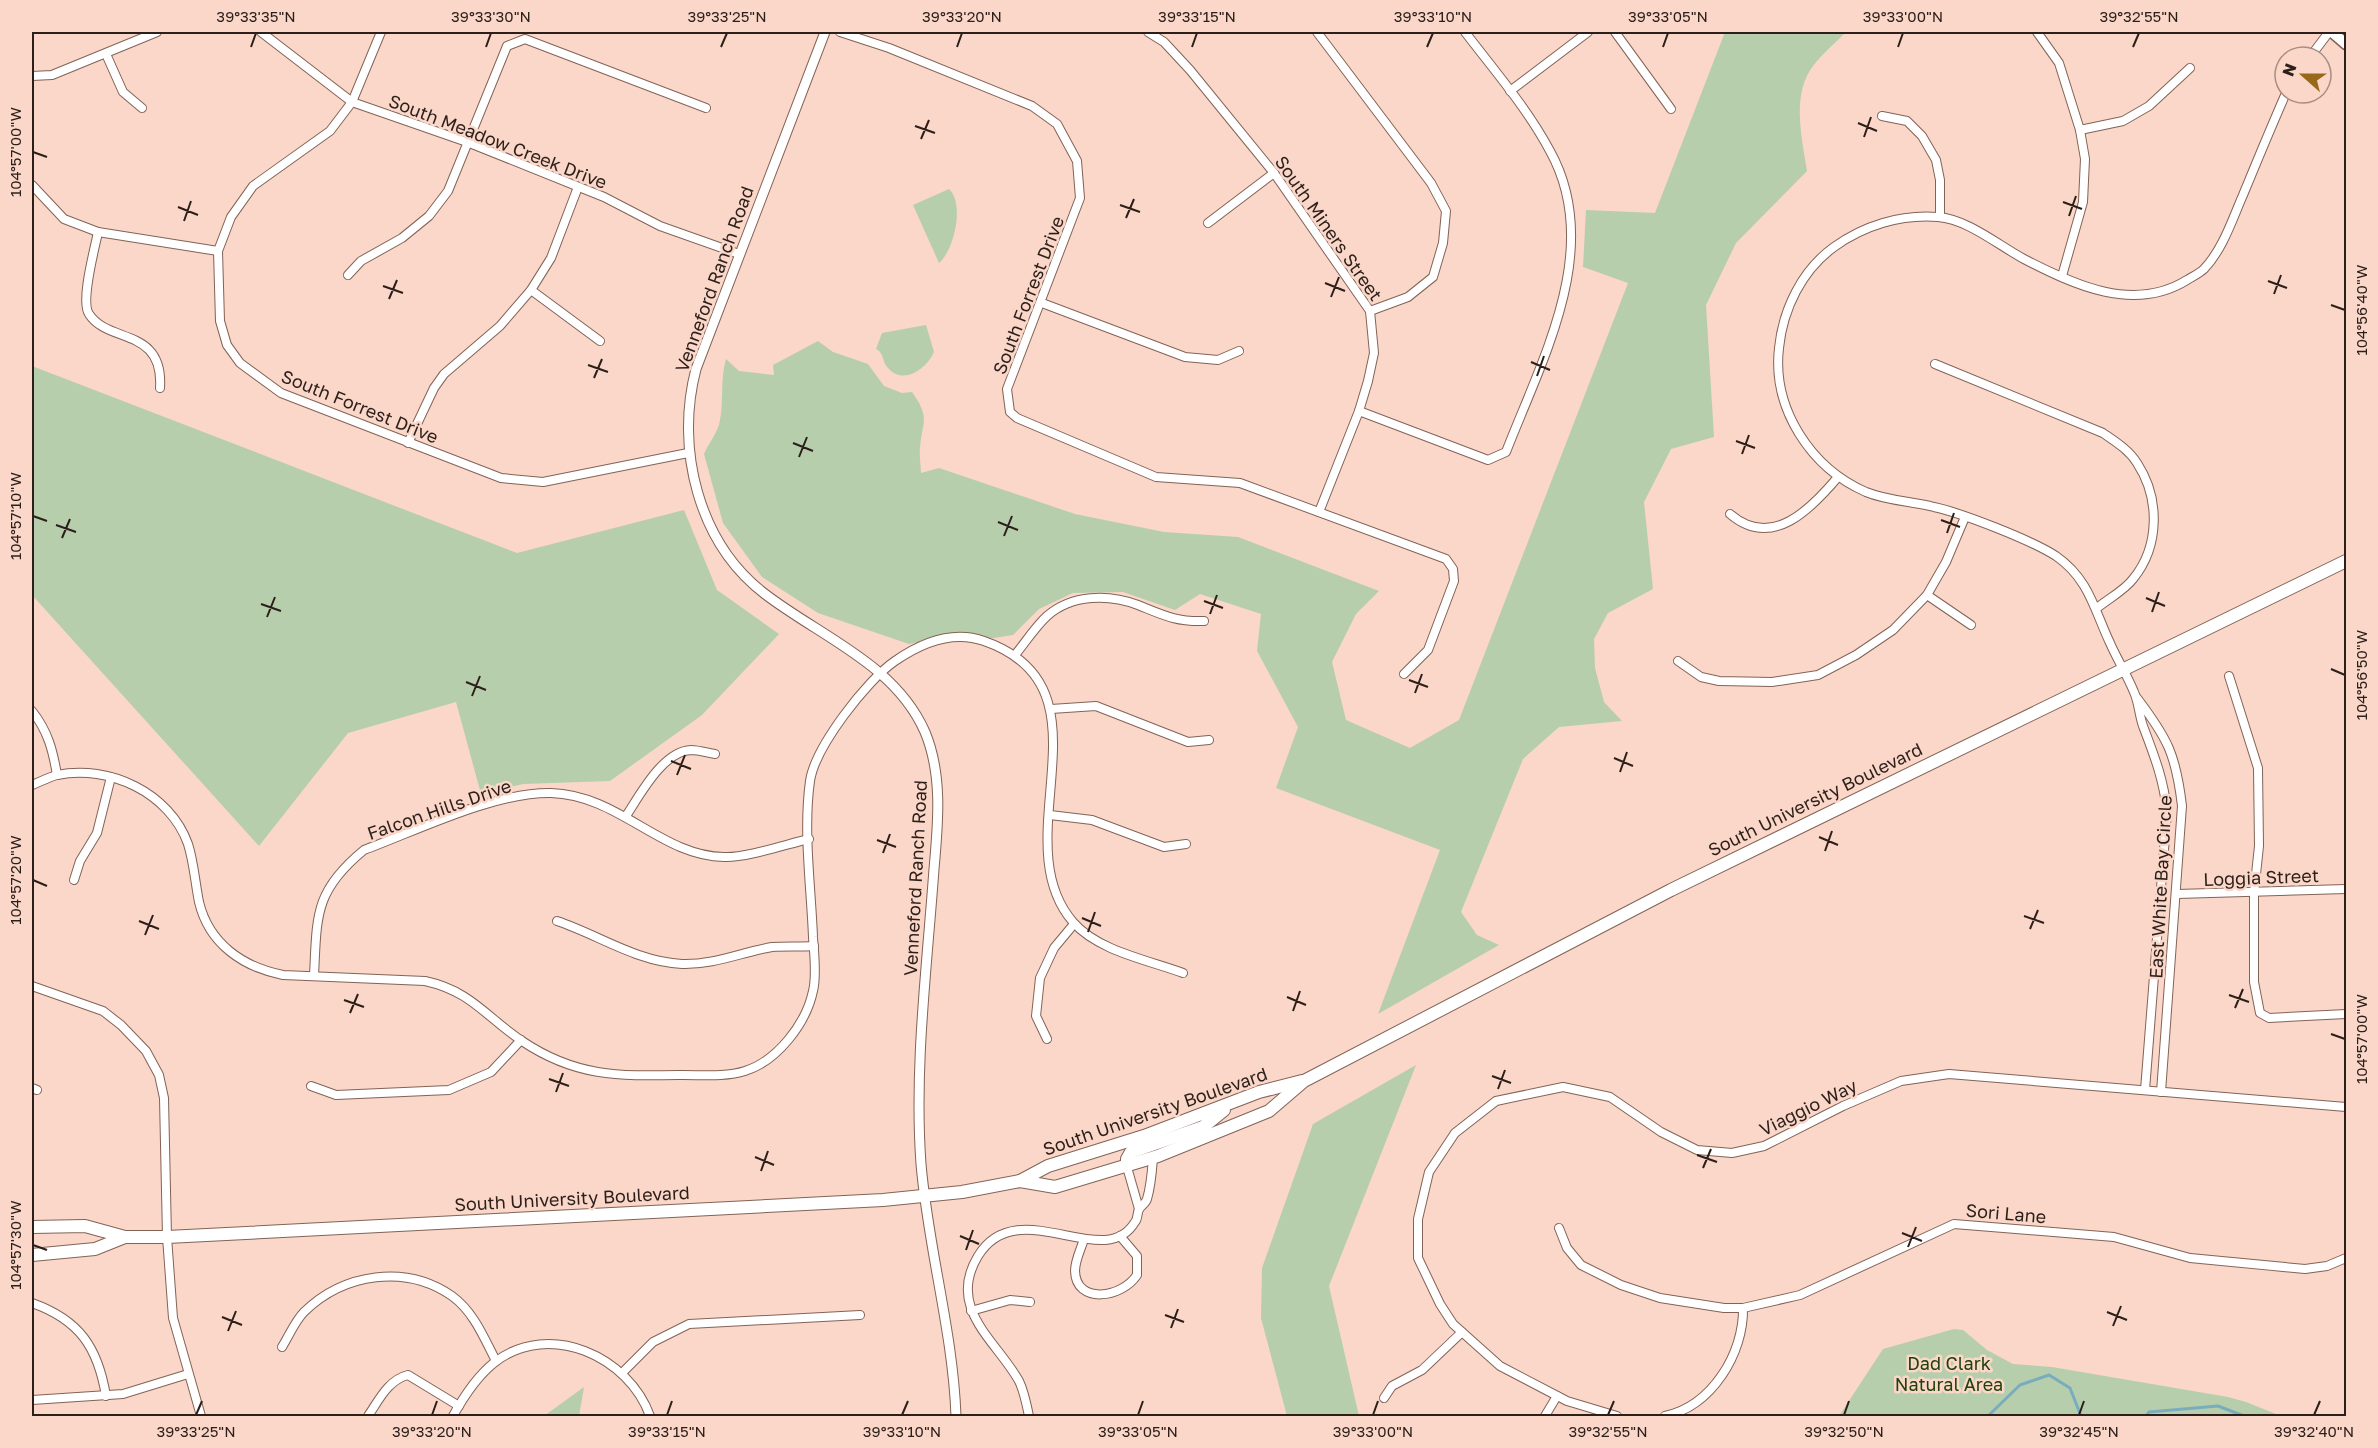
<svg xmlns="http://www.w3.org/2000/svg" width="2378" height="1448" viewBox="0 0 2378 1448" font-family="'Golos Text',sans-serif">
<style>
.green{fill:#b7cead}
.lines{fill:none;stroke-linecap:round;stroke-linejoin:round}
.stream{stroke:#79adbe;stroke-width:3}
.minor-casing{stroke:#826357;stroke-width:10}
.tertiary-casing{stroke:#826357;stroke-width:11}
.secondary-casing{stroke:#826357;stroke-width:13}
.primary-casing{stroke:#826357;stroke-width:14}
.minor{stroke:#fff;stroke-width:8}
.tertiary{stroke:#fff;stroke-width:9}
.secondary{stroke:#fff;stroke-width:10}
.primary{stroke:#fff;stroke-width:12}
.ticks{fill:none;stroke:#2c1f1a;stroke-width:2}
.labels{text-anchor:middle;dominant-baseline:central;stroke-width:5;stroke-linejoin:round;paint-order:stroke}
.street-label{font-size:18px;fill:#2c1f1a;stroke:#fad7c8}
.park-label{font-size:18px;fill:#1f410a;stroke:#fad7c8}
.neatline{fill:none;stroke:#2c1f1a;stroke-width:2}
.ticks-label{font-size:15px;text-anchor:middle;fill:#2c1f1a}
</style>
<rect width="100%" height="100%" fill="#fad7c8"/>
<g class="green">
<path d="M1725 32H1846C1835 43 1823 53 1813 66 1791 95 1802 138 1807 171L1736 243 1706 305 1714 437 1671 449 1644 502 1653 589 1608 613 1594 639 1595 668 1604 702 1622 721 1559 727 1523 759 1461 912 1477 935 1499 945 1378 1014 1440 850 1276 788 1298 727 1257 651 1261 614 1200 594 1175 610 1123 592 1073 593 1039 609 1013 635 981 640 943 637 909 644 818 613 762 577 723 523 704 454C709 442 718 433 720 420 724 399 720 380 726 359L739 371 774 375 773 365 818 341 833 352 868 364 884 386 902 393 912 392C931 419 922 421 920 448 919 456 921 465 921 473L939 468 1075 514 1164 532 1238 537 1379 591 1356 614 1332 662 1346 720 1410 748 1459 720 1628 283 1583 267 1586 210 1655 213Z"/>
<path d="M949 189C965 204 954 250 939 263L913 205Z"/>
<path d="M926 325 934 352C927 368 904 386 888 368 882 362 884 352 876 349L882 333Z"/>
<polygon points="32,366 517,553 684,510 717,590 779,634 702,715 610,781 523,784 481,794 456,702 348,733 259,846 32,595"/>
<polygon points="1416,1065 1329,1286 1359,1416 1287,1416 1261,1318 1262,1268 1313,1124"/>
<polygon points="1954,1329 1963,1330 1987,1350 2013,1364 2052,1367 2228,1397 2246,1402 2281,1416 1839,1416 1883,1349"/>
<polygon points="584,1387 579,1416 544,1416"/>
</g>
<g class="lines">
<g class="stream">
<polyline points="1988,1416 2020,1385 2049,1375 2070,1388 2081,1416"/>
<polyline points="2146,1416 2149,1412 2218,1406 2244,1416"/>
</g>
<defs>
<g id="minor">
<polyline points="261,32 352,102 467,142 604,197 660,226 739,254"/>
<polyline points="381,32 352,102 330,131 253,186 231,217 218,251 220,321 227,345 240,363 281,393 501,478 543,482 688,453"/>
<polyline points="840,32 889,48 1032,106 1057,124 1077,161 1080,198 1007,389 1010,412 1017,418 1156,477 1240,483 1446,559 1453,569 1454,581 1428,650 1404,674"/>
<polyline points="1148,32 1164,42 1190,70 1274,173 1370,311 1374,353 1368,381 1359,411 1319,512"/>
<polyline points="1317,32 1431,183 1446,211 1443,243 1433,277 1408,297 1370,311"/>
<polyline points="1615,32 1671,109"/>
<polyline points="2037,32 2059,63 2080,130 2085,159 2083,202 2062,276"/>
<polyline points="106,54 123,92 142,108"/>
<polyline points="2310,57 2329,32"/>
<polyline points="32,76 52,75 157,32"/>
<polyline points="1510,91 1588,32"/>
<polyline points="1882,116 1907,121 1922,136 1936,160 1940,180 1940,216"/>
<polyline points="2080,130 2123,121 2149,106 2190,68"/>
<polyline points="32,185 64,219 98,232 218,251"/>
<polyline points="1208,223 1274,173"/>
<path d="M98 232C95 248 80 301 89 314 108 344 164 327 160 388"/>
<polyline points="348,275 361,261 402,238 429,216 448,191 507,46 525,39 706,108"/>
<polyline points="531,290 600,341"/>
<polyline points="1042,303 1185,357 1218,360 1239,351"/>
<path d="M1935 364 2103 433C2116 442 2129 450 2137 463 2160 498 2160 546 2133 579 2125 590 2108 599 2097 608"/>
<path d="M1359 411 1488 460 1506 452C1542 359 1604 248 1550 151 1527 108 1494 70 1465 32"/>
<polyline points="408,443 434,388 444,374 500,326 531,290 551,258 578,187"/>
<path d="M1730 514C1772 550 1811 509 1838 477"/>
<polyline points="1927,595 1971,625"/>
<path d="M1015 655C1025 643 1035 627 1047 616 1072 594 1109 594 1138 605 1163 615 1176 622 1204 621"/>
<polyline points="1678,661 1701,677 1719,681 1772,682 1818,675 1856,655 1893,630 1927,595 1946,562 1965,517"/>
<polyline points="2229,676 2258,768 2259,846 2254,893 2254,982 2260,1013 2269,1018 2346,1014"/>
<path d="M2137 698C2168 739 2176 755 2182 806L2161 1092"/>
<polyline points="1051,709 1096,706 1188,742 1209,740"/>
<path d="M32 711C48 731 53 751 57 775"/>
<path d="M32 785C40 782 49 777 57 775 109 764 170 793 188 844 194 863 195 882 199 902 209 944 243 967 283 975L425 981C471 991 486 1017 522 1041 577 1078 621 1076 684 1075 704 1075 726 1077 745 1071 777 1061 806 1024 813 991 817 975 814 953 813 937 811 886 803 831 810 781 815 747 867 680 895 661 921 643 953 630 984 641 1119 688 1001 839 1073 922 1098 951 1148 960 1183 973"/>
<polyline points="1050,815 1092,820 1164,847 1186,844"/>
<path d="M626 816C640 795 663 751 691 750 699 750 708 753 715 754"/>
<polyline points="74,880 80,861 97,833 111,777"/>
<polyline points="2177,894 2346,889"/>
<path d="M557 921C599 935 637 962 682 964 714 965 742 952 772 947 786 946 800 947 814 946"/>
<path d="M314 976C317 916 314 891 364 850 418 830 494 792 551 793 619 795 661 856 724 857 746 858 787 844 809 839"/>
<polyline points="32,986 103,1011 121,1025 146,1051 159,1075 164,1098 167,1237 173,1318 201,1416"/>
<polyline points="1047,1039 1036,1016 1040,978 1054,948 1074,924"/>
<polyline points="311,1086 336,1095 449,1090 491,1072 521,1040"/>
<polyline points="32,1088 37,1090"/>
<path d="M2145 1090 2167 812C2164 780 2154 755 2143 726 2139 715 2139 703 2134 692 2127 675 2117 659 2110 643 2094 609 2089 579 2056 556 2031 540 1962 513 1934 507 1911 501 1888 501 1866 492 1811 468 1772 409 1779 348 1783 309 1802 270 1834 247 1863 226 1900 214 1938 217 1967 219 1998 245 2024 259 2074 285 2134 313 2187 280 2192 277 2200 273 2204 269 2223 249 2232 220 2243 195 2257 161 2271 127 2286 93"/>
<polyline points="1127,1167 1139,1209"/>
<polyline points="1559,1228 1567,1248 1581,1265 1621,1285 1660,1298 1724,1308 1743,1308 1800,1295 1954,1224 2114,1237 2190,1258 2305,1269 2327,1266 2346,1258"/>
<path d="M1084 1239C1081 1249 1075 1260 1075 1271 1076 1305 1122 1298 1137 1275V1256L1120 1236"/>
<path d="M32 1303C80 1320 98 1348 106 1396"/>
<polyline points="971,1311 1010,1300 1030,1302"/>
<path d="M282 1347C289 1336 295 1321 304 1312 344 1273 406 1264 452 1296 474 1312 484 1338 496 1361"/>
<polyline points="622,1373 653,1342 689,1324 860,1315"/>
<polyline points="1384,1398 1392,1386 1422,1370 1462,1332"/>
<polyline points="32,1400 123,1394 188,1374"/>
<path d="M368 1416C379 1400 388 1380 408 1375L459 1406"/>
<path d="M453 1416C464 1396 477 1376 495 1362 550 1320 629 1357 650 1416"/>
<path d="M1029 1416C1027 1406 1024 1391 1019 1381 997 1341 946 1309 978 1256 1018 1191 1104 1274 1135 1222 1138 1219 1137 1213 1139 1209 1142 1205 1146 1203 1147 1199 1151 1186 1152 1171 1153 1158"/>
<polyline points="1545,1416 1557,1396"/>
<polyline points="1617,1416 1567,1401 1500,1366 1453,1324 1440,1304 1418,1258 1418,1219 1429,1172 1455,1133 1496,1101 1563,1087 1610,1097 1661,1132 1697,1150 1732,1153 1764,1146 1843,1106 1901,1081 1949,1074 2346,1107"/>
<path d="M1665 1416C1712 1406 1744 1353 1743 1308"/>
</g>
<path id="tertiary" d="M825 32 696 369C675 448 698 543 765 594 821 637 895 664 925 732 943 775 938 824 934 869 927 967 914 1067 921 1164 928 1248 953 1332 956 1416"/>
<polyline id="secondary" points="2332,32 2346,44"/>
<g id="primary">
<polyline points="1127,1167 1127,1159 1131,1152 1203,1127 1224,1110"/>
<polyline points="1020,1181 1055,1187 1158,1156 1269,1111 1304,1081 1671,890 2346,561"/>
<polyline points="32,1227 85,1226 125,1237 167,1237 883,1200 962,1192 1020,1181 1048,1166 1144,1136 1259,1092 1302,1081"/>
<polyline points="32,1255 95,1249 125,1237"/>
</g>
</defs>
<use href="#minor" class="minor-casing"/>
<use href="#tertiary" class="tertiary-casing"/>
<use href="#secondary" class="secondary-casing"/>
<use href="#primary" class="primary-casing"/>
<use href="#minor" class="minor"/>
<use href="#tertiary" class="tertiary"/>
<use href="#secondary" class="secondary"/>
<use href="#primary" class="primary"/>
</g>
<path class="ticks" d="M251 47 256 33M486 47 491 33M721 47 727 33M957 47 962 33M1192 47 1197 33M1427 47 1433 33M1663 47 1668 33M1898 47 1903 33M2133 47 2139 33M1858 123 1877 131M915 126 935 133M1864 137 1871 117M921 139 929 120M33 152 47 157M2063 202 2082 209M1120 205 1140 212M178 207 198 215M2069 216 2076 196M1126 218 1134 199M184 221 191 201M2268 281 2287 288M1325 283 1345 291M383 286 403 293M2274 294 2281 275M1331 297 1339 277M389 299 397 280M2331 305 2345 310M1531 362 1550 370M588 365 608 372M1537 376 1544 356M594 378 602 359M1736 441 1755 448M793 443 813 451M1742 454 1749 435M799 457 807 437M33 516 47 521M1941 520 1960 527M998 522 1018 530M56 525 76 532M1947 533 1954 513M1004 536 1012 516M62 538 70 519M2146 598 2165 606M1204 601 1223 608M261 604 281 611M2152 612 2159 592M1210 614 1217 595M267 617 275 597M2331 669 2345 675M1409 680 1428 687M466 682 486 690M1415 693 1422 674M472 696 480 676M1614 758 1633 766M671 761 691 769M1620 772 1627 752M677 775 685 755M1819 837 1838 845M877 840 896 847M1825 851 1832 831M883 853 890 834M33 880 47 886M2024 916 2044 923M1082 918 1101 926M139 921 159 929M2030 929 2038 910M1088 932 1095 912M145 935 153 915M2229 995 2249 1002M1287 997 1306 1005M344 1000 364 1007M2235 1008 2243 989M1293 1011 1300 991M350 1013 358 994M2331 1034 2345 1039M1492 1076 1511 1083M549 1079 569 1086M1498 1089 1505 1070M556 1092 563 1073M1697 1155 1717 1162M755 1157 774 1165M1703 1168 1711 1149M761 1171 768 1151M1902 1233 1922 1241M960 1236 979 1244M33 1245 47 1250M1908 1247 1916 1227M966 1250 973 1230M2107 1312 2127 1320M1165 1315 1184 1322M222 1317 242 1325M2113 1326 2121 1306M1171 1328 1178 1309M228 1331 236 1311M196 1415 202 1401M432 1415 437 1401M667 1415 672 1401M902 1415 908 1401M1138 1415 1143 1401M1373 1415 1378 1401M1608 1415 1614 1401M1844 1415 1849 1401M2079 1415 2084 1401M2314 1415 2320 1401"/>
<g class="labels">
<g class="street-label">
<text transform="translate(498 141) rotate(21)">South Meadow Creek Drive</text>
<text transform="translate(1329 228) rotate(55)">South Miners Street</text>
<text transform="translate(714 279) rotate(-70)">Venneford Ranch Road</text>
<text transform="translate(1028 295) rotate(-69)">South Forrest Drive</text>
<text transform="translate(360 406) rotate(22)">South Forrest Drive</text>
<text transform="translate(1815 799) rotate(-26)">South University Boulevard</text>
<text transform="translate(439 809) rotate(-19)">Falcon Hills Drive</text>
<text transform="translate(2261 877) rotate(-2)">Loggia Street</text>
<text transform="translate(915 878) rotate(-87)">Venneford Ranch Road</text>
<text transform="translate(2160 887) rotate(-87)">East White Bay Circle</text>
<text transform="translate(1808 1107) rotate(-26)">Viaggio Way</text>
<text transform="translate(1155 1111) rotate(-19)">South University Boulevard</text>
<text transform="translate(572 1198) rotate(-3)">South University Boulevard</text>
<text transform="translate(2006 1213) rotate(5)">Sori Lane</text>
</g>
<g class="park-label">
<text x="1949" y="1363">Dad Clark<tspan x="1949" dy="21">Natural Area</tspan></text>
</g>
</g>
<rect width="2378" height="1448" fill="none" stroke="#fad7c8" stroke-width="66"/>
<g transform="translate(2303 75) rotate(291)"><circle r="28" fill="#fad7c8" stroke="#a88d82" stroke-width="1.5"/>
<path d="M0-4.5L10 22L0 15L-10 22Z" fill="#99691b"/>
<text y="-9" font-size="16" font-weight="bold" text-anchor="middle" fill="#2c1f1a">N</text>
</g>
<rect x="33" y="33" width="2312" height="1382" class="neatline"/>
<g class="ticks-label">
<text x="256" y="22">39°33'35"N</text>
<text x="491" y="22">39°33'30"N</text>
<text x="727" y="22">39°33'25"N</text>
<text x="962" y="22">39°33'20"N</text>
<text x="1197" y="22">39°33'15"N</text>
<text x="1433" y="22">39°33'10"N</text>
<text x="1668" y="22">39°33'05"N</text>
<text x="1903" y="22">39°33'00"N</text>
<text x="2139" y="22">39°32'55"N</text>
<text transform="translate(16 152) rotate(-90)" y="5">104°57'00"W</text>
<text transform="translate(2362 310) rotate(-90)" y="5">104°56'40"W</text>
<text transform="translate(16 516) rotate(-90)" y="5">104°57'10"W</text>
<text transform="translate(2362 675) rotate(-90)" y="5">104°56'50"W</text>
<text transform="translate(16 880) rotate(-90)" y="5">104°57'20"W</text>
<text transform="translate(2362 1039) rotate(-90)" y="5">104°57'00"W</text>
<text transform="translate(16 1245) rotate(-90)" y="5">104°57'30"W</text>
<text x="196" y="1437">39°33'25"N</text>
<text x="432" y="1437">39°33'20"N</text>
<text x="667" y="1437">39°33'15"N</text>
<text x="902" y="1437">39°33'10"N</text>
<text x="1138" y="1437">39°33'05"N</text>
<text x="1373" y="1437">39°33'00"N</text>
<text x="1608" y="1437">39°32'55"N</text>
<text x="1844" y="1437">39°32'50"N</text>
<text x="2079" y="1437">39°32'45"N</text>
<text x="2314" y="1437">39°32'40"N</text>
</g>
</svg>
